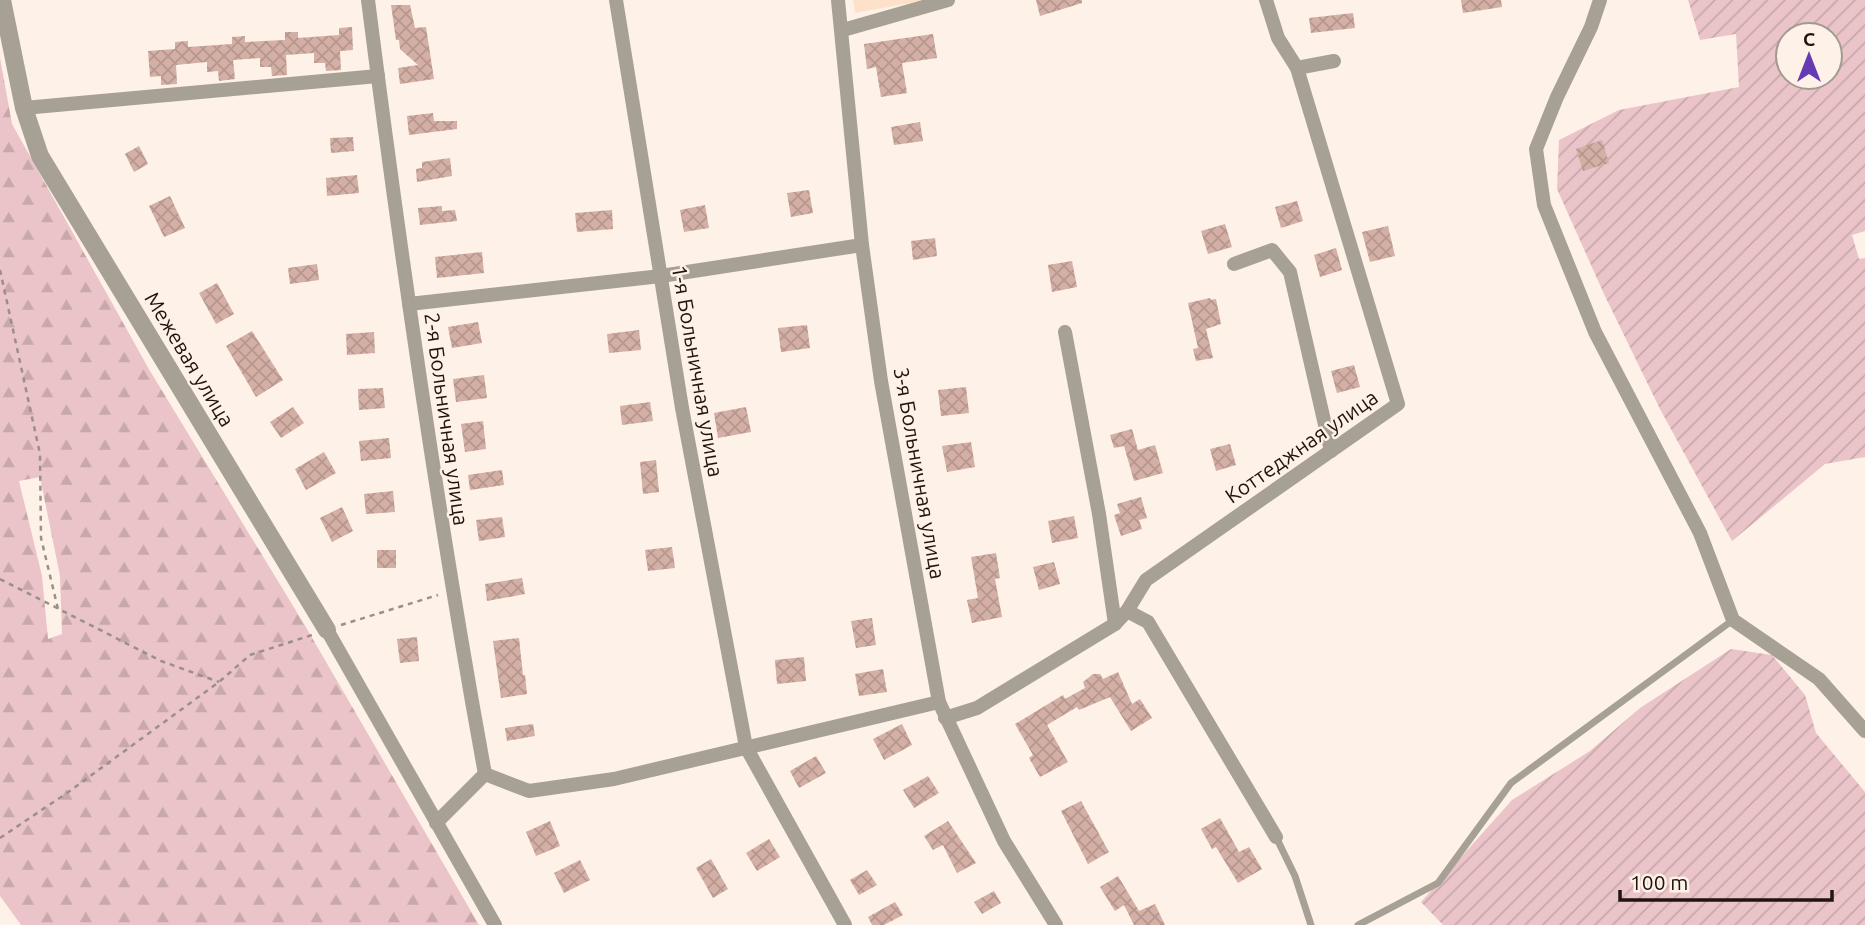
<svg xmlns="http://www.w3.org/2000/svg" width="1865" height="925" viewBox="0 0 1865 925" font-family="Ubuntu,sans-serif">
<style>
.built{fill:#fee1c9}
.forest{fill:url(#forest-firs);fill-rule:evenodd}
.garden{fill:url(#garden-furrows);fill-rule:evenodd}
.building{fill:url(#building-cross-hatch)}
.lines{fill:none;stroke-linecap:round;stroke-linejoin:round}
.path{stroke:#9b9087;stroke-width:2.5;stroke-dasharray:5 5;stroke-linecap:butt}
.service{stroke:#a6a194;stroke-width:7}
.minor{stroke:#a6a194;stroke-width:14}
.tertiary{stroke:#a6a194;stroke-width:18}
.labels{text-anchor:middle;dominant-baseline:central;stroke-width:5;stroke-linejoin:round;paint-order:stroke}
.street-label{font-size:21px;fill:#1f150c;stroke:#fdf1e8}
</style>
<defs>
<pattern id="forest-firs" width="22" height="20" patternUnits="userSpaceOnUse" patternTransform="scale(1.75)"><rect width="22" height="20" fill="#eac4c8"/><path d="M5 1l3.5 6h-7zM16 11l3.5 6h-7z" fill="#c8a8ab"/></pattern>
<pattern id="garden-furrows" width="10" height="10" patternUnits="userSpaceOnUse" patternTransform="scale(1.75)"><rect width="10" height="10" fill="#eac4c8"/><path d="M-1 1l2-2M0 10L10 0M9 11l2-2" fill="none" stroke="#c8a8ab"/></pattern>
<pattern id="building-cross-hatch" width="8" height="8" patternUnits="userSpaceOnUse" patternTransform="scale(1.75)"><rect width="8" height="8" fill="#d4afa5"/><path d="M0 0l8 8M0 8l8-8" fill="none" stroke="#b6968d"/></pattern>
</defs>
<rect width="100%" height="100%" fill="#fdf1e8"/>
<polygon class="built" points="853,0 927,0 855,13"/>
<path class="forest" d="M0 58 12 124 150 371 304 624 479 925H21L0 896ZM40 477 60 576 62 634 48 639 42 576 19 481Z"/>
<g class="garden">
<path d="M1688 0H1865V231L1852 235 1859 259 1865 258V457L1825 464 1732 541 1660 409 1604 294 1557 189 1559 140 1619 110 1739 87 1736 34 1700 40ZM1788 35H1830V77H1788Z"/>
<polygon points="1731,649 1772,655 1805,695 1816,733 1865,792 1865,925 1443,925 1421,902 1512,800 1590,751 1640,708"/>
</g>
<g class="building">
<polygon points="1036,0 1082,0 1082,3 1040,16"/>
<polygon points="1461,0 1501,0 1502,7 1463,13"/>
<polygon points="391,5 410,5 415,28 426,27 434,79 400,84 398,68 418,65 400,49 399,40 396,40"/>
<polygon points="1353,13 1355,28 1311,33 1309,18"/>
<polygon points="352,27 353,50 340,51 341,70 326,71 325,63 314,63 314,53 286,55 287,75 272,76 271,67 260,67 260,58 233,60 235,79 219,81 218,71 207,72 207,62 176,65 177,84 161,85 161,76 150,77 148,51 175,49 175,42 188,41 188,47 232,44 232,37 245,36 245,42 285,40 285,32 298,32 298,38 339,35 339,28"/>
<polygon points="933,34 937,58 902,63 907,93 881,97 876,67 867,69 864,44"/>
<polygon points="433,113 434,121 457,121 457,129 409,135 407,116"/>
<polygon points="920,122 923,141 894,145 891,127"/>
<polygon points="353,137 354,151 331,153 330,138"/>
<polygon points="1602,140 1609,163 1583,171 1576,149"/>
<polygon points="139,146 148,164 134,172 125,154"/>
<polygon points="450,158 452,176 417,182 416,169 422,168 422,162"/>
<polygon points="357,175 359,193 327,196 326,178"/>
<polygon points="809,190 813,213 791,217 787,193"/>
<polygon points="170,196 185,228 164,237 149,206"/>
<polygon points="1297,201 1303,221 1281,228 1275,207"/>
<polygon points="705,205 709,228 684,232 680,210"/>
<polygon points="442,206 442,211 455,210 457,221 420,225 418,208"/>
<polygon points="612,210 613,229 577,232 575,213"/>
<polygon points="1225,224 1232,247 1208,254 1201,231"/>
<polygon points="1388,226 1395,256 1370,262 1362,232"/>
<polygon points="935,238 937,256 913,260 911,241"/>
<polygon points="1336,248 1342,270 1320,277 1314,255"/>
<polygon points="482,252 484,273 437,278 435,257"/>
<polygon points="1072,261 1077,287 1052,292 1048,265"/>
<polygon points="317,264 319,280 290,284 288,268"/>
<polygon points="217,283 234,314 216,324 199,293"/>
<polygon points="1210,298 1211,300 1216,299 1221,324 1206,329 1213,358 1196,361 1193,349 1198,348 1188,303"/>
<polygon points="478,322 482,343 452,348 448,327"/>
<polygon points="807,325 810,348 781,352 778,328"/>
<polygon points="639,330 641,350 609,353 607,334"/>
<polygon points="252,331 283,380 256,397 226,346"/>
<polygon points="374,332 375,353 347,355 346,334"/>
<polygon points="1354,365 1360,387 1337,393 1331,371"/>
<polygon points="484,375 487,398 456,402 453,379"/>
<polygon points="966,387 969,413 941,416 938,390"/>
<polygon points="383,388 385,408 359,410 358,389"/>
<polygon points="650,402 653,421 622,425 620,406"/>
<polygon points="293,407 304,423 281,438 270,422"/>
<polygon points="746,407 751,432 718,438 714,413"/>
<polygon points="483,421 486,449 465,452 461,424"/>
<polygon points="1132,429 1138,450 1155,445 1163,473 1134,481 1124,446 1114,448 1110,435"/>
<polygon points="389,438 391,458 361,461 359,441"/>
<polygon points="971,442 975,467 947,472 942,446"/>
<polygon points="1230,444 1236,465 1216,471 1210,449"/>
<polygon points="324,452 336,473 306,490 295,469"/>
<polygon points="656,460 659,492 643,494 640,462"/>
<polygon points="502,470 504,485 470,490 468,475"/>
<polygon points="393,491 395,512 366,514 364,494"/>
<polygon points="1141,497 1147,518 1139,520 1142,529 1121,536 1114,515 1120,513 1117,504"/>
<polygon points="342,507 353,531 332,542 320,518"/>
<polygon points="1074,516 1078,538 1052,543 1048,521"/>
<polygon points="502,517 505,537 479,541 476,520"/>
<polygon points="672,547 675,568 648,571 645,550"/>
<rect x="377" y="550" width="19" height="18"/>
<polygon points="996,553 1000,578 995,579 1002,617 972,623 967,600 978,598 971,557"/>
<polygon points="1054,562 1060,584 1039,590 1033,567"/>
<polygon points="522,578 525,594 487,601 485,584"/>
<polygon points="872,618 876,645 856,648 851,621"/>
<polygon points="417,637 419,661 400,663 397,639"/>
<polygon points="519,638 523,675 525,675 527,694 501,698 493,641"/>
<polygon points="804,657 806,681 777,684 775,660"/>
<polygon points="883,669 887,692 859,696 855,674"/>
<polygon points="1118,672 1132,704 1140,699 1152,718 1131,731 1110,697 1079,710 1077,707 1047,725 1068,762 1040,777 1029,758 1033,755 1015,724 1063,695 1065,699 1085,688 1083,682 1093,674 1100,674 1103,679"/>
<polygon points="533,724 535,736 507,741 505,728"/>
<polygon points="902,724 912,745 884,760 873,739"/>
<polygon points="816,756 826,773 799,788 790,771"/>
<polygon points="928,776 939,793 914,808 903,790"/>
<polygon points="1081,801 1109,852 1088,864 1061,811"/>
<polygon points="1220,818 1239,852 1249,847 1262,869 1238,883 1216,847 1212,849 1201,829"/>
<polygon points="550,821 560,846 536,856 526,832"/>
<polygon points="948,821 976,863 957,873 943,845 933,850 924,836"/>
<polygon points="769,839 780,857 757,871 746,853"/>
<polygon points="711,859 728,889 713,898 696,868"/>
<polygon points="580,860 590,880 564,893 554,873"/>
<polygon points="867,870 877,885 859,895 850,880"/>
<polygon points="1118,876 1139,911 1155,904 1165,925 1134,925 1124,905 1115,911 1100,887"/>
<polygon points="994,891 1001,903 982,914 974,902"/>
<polygon points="895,902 903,915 884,925 872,925 868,917"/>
</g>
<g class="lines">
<g class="path">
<polyline points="0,270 40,454 41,538 58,609"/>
<polyline points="0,579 161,661 219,682"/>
<polyline points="341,625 438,595"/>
<polyline points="0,838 67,793 219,682 250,655 312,635"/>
</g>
<g class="service">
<polyline points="1276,837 1295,876 1311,925"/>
<polyline points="1358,925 1438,883 1511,783 1733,620"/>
</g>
<g class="minor">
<path d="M368 0C401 259 438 517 485 774L436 823"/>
<polyline points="616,0 682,408 746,747 845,925"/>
<polyline points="838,0 862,245 881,381 939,702 1004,841 1056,925"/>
<polyline points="1266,0 1278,38 1297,68 1334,61"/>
<polyline points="1600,0 1591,27 1557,97 1536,149 1544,205 1595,332 1700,533 1733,620 1819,679 1865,731"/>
<polyline points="843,30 948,0"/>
<polyline points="24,108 378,76"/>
<polyline points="1234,264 1272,250 1290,272 1331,451"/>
<polyline points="409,304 661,276 862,245"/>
<polyline points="1065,332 1099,514 1115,624"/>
<polyline points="1127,611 1148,622 1276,837"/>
<polyline points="327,630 495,925"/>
<polyline points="945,718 977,708 1115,624 1127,611 1146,580 1398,404 1297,68"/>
<polyline points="485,774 529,791 614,779 939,702"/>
</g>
<polyline class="tertiary" points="2,0 24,108 40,156 327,630"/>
</g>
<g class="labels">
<g class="street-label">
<text transform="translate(190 359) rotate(59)">Межевая улица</text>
<text transform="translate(698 371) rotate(80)">1-я Больничная улица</text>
<text transform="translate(447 419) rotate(82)">2-я Больничная улица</text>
<text transform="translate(1301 446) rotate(-35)">Коттеджная улица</text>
<text transform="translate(920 473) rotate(80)">3-я Больничная улица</text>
</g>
</g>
<g transform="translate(1809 56)"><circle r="33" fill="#fdf1e8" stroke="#a49990" stroke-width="2"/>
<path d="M0-5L12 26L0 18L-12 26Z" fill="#653ab2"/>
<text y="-10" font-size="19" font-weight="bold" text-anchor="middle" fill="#1f150c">С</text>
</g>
<path d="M1620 890v10h212v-10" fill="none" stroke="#1f150c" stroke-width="3.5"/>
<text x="1630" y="890" font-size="21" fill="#1f150c" stroke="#fdf1e8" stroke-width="5" paint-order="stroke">100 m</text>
</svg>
